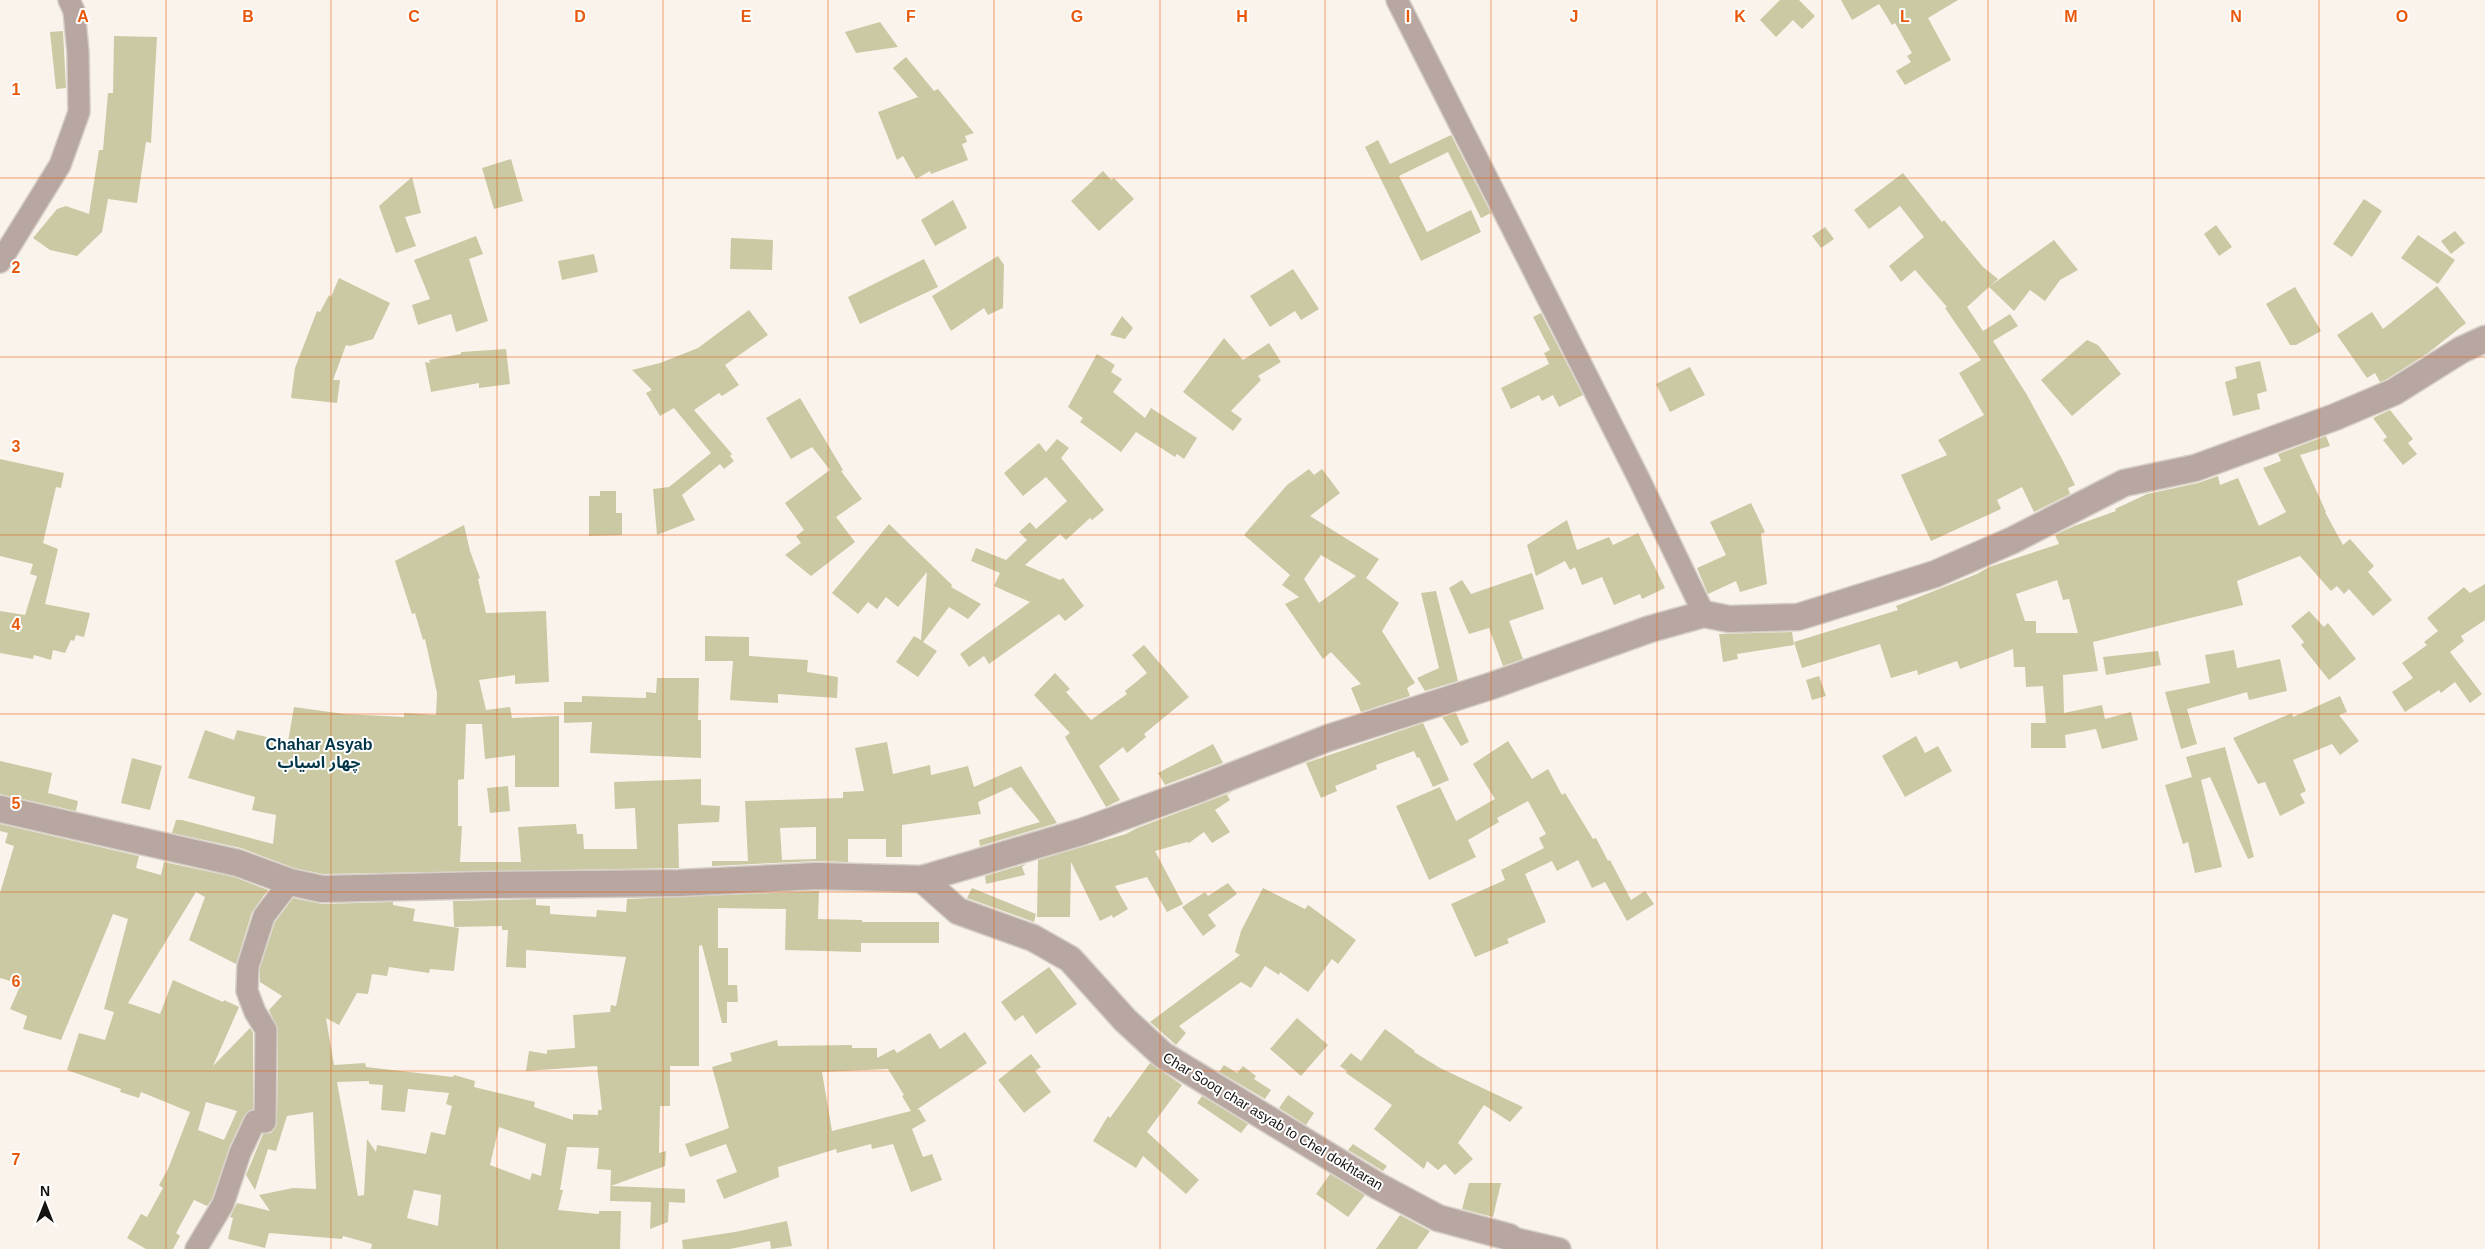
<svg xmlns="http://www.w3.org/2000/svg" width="2485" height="1249" viewBox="0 0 2485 1249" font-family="Helvetica,'Noto Sans Arabic',sans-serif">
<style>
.building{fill:#cac9a4;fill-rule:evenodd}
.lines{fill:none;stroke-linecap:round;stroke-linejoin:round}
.minor-casing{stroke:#d5cfc8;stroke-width:24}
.tertiary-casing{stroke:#d5cfc8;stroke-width:29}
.minor{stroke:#b8a7a0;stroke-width:21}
.tertiary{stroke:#b8a7a0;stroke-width:26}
.grid{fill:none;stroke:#e8590c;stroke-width:1;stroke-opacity:0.55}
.labels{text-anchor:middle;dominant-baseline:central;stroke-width:4;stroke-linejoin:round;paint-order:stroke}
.street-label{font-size:14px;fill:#151310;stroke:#fff}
.quarter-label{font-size:16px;font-weight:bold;fill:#003547;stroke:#fff}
.grid-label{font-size:16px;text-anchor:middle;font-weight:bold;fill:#e8590c;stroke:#fff;stroke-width:4;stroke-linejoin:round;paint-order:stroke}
</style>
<rect width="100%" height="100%" fill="#faf3eb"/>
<g class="building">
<polygon points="1780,0 1799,0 1815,16 1802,29 1793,20 1776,37 1760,20"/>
<polygon points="1841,0 1958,0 1928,18 1951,60 1905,85 1896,71 1911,62 1907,56 1912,53 1895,23 1892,25 1879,4 1852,20"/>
<polygon points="880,22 898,47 856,53 845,32"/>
<polygon points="63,31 66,88 56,89 50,32"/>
<polygon points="114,36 157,37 151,143 146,142 137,203 108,199 102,232 77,256 50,250 33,238 57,209 66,206 89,214 99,150 103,150 108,93 113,93"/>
<polygon points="906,57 934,91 938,89 974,133 965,136 967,142 962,144 968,160 931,174 930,171 916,179 903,156 897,160 878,112 918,97 893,68"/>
<polygon points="1451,135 1491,213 1481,218 1448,152 1399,176 1427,232 1471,210 1481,232 1421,261 1365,147 1378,140 1390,164"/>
<polygon points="511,159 523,201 494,209 482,168"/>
<polygon points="1103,171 1111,180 1114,178 1134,199 1099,231 1071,201"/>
<polygon points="1903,173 1942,222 1944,220 1983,267 1998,279 1990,286 2054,240 2078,270 2060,280 2045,301 2030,290 2014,311 1989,287 1967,307 1983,331 2010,314 2018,326 1993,341 2027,395 2062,459 2075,485 2068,488 2070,494 2034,512 2022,487 1997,500 2001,509 1931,541 1901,475 1947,455 1938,440 1984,415 1959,373 1981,360 1945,308 1947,307 1915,270 1901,282 1889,266 1924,237 1900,206 1869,229 1854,210"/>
<polygon points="412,177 421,213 405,217 416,246 396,253 379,206"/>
<polygon points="2364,199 2382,211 2352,257 2333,244"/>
<polygon points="953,200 967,228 935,246 921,220"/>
<polygon points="2216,225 2232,247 2219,256 2204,234"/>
<polygon points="1825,227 1834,239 1821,248 1812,236"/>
<polygon points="2455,231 2465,243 2451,254 2441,241"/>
<polygon points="2418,235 2455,260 2438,284 2401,258"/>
<polygon points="476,236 483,254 469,259 488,321 456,332 451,314 418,325 412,305 430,299 414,260"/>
<polygon points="731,238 773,240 772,270 730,269"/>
<polygon points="594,254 598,272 562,280 558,261"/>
<polygon points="998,256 1004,265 1003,308 988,315 984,308 951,331 932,296"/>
<polygon points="924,259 938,287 860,324 848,297"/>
<polygon points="1293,269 1319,309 1301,320 1295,311 1270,327 1250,296"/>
<polygon points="339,278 390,303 373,339 350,346 346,345 333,380 340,380 337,403 291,398 295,368 317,311 320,312 329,295 331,297"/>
<polygon points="2437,286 2466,323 2428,353 2387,379 2380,382 2375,373 2367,378 2337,335 2372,312 2383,329"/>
<polygon points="2295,287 2321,331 2296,345 2290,345 2266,304"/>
<polygon points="749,310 768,335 725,365 739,385 722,396 719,393 694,410 732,454 730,456 734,461 724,469 720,464 682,495 695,520 657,535 653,489 669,487 711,453 674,408 660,416 646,393 652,390 632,370 660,363 698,348"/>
<polygon points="1541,313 1583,395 1559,407 1553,395 1542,401 1539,395 1511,409 1501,388 1549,364 1544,353 1550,350 1533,317"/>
<polygon points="1122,316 1133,328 1125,339 1110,335"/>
<polygon points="1224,338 1243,360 1269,343 1281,362 1258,376 1261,380 1231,411 1242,419 1233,431 1183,392"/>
<polygon points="2087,340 2098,345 2121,374 2072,416 2041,380"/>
<polygon points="506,349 510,384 479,388 479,383 431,392 425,362 430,363 429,360 461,354 461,352"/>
<polygon points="1097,354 1115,365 1111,372 1122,379 1113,392 1145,418 1151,408 1197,438 1184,459 1177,454 1175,457 1136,432 1121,452 1080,422 1083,418 1068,407"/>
<polygon points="2260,361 2267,391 2257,394 2260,409 2233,416 2225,382 2237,378 2235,367"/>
<polygon points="1690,367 1705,395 1670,412 1656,384"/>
<polygon points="800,398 843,470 841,471 862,499 836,517 855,542 811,576 785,555 801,543 796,536 804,530 785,503 830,470 812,447 791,459 766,418"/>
<polygon points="2390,410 2413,439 2408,443 2417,454 2403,465 2383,440 2387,437 2373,418"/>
<path d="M2326 436 2330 446 2300 455 2326 512H2325L2343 545 2350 539 2374 566 2368 572 2392 600 2373 616 2349 589 2344 594 2337 586 2331 591 2300 556 2237 581 2243 605 2093 642 2098 671 2063 675 2064 713 2102 705 2105 719 2131 712 2138 740 2102 749 2096 729 2065 735 2066 748H2031V723H2046L2043 686 2026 687 2025 667H2014L2013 649 1960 669 1957 661 1918 675 1917 670 1891 678 1880 644 1802 668 1794 642 1898 610 1896 606 1977 574 1989 567 2059 544 2055 535 2074 526 2116 511 2115 509 2147 494 2198 483 2218 476 2220 485 2238 478 2259 526 2286 512 2263 468 2281 461 2278 454ZM2057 580 2063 600 2069 599 2078 633H2036V621H2025L2016 594Z"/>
<polygon points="1057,439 1069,448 1061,458 1104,510 1092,520 1090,518 1066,540 1060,534 1025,565 1060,580 1063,578 1084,606 1065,621 1059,614 989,664 984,656 969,667 960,654 1030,602 994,586 1000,573 971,561 976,548 1006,560 1027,540 1019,532 1030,522 1036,529 1067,501 1046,477 1023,496 1004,473 1039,443 1046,452"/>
<polygon points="0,459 64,473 61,488 56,487 43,543 58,549 45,604 90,613 84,637 76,635 74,641 71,640 65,653 53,650 51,660 34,655 33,659 0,653 0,611 25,615 37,576 30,574 33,564 0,556"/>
<path d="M1309 469 1314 475 1322 469 1340 493 1310 516 1379 559 1366 578 1399 603 1382 631 1415 683 1407 688 1410 696 1361 712 1351 688 1361 684 1331 652 1323 659 1285 604 1299 597 1282 585 1290 575 1244 535 1287 485ZM1321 555 1356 576 1319 603 1304 579Z"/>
<polygon points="600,491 616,491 616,513 622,513 622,535 589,536 589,496 600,496"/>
<polygon points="1751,503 1765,532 1761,534 1767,584 1740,592 1736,581 1708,594 1697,568 1726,555 1710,522"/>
<polygon points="1567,520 1577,550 1609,537 1613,545 1638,533 1665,588 1642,599 1640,594 1614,605 1602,577 1582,585 1575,567 1570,570 1565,561 1536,576 1527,545"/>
<polygon points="889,524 952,585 951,587 981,604 968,619 949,607 923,642 937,651 918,677 896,662 914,636 921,640 927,572 898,607 886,597 877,609 868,602 858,614 832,593"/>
<polygon points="464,525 470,551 480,578 478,579 486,613 546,611 549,682 515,684 515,675 479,680 486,710 510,707 512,718 559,716 559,787 515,787 515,755 485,759 482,724 466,724 464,779 458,780 458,826 462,826 460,862 521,862 518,827 576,824 577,834 583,834 584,849 637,849 635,808 615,809 614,782 701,779 701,805 720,806 719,822 678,824 679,868 323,874 294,868 241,848 172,833 176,820 182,820 273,844 276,815 252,810 255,797 188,778 205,730 234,740 237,730 288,742 294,707 344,714 404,717 404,713 436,715 437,693 425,639 423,640 415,613 412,614 395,561"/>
<polygon points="1532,573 1544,609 1509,621 1523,659 1503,666 1489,628 1469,634 1449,588 1462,580 1471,594"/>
<polygon points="2485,584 2485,620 2461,636 2464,641 2450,652 2482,694 2470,703 2455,682 2441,693 2439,690 2405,712 2392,692 2413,678 2402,663 2427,645 2424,642 2438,631 2427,618 2464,587 2470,593"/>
<polygon points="1436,591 1458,681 1425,691 1417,678 1439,668 1421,593"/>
<polygon points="2309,611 2324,627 2328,623 2356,659 2329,680 2301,645 2304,642 2291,626"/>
<polygon points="1792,632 1794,645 1737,654 1738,659 1723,662 1719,634"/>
<polygon points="705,636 749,637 749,656 808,660 807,672 838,677 837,698 778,694 778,703 730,700 733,661 705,661"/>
<polygon points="1144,645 1189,697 1144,734 1146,737 1127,753 1123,747 1099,766 1120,800 1106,807 1065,737 1070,733 1034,695 1055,673 1070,689 1066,692 1091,720 1127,694 1125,691 1147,673 1132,655"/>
<polygon points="2234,650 2237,668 2280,659 2287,691 2249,700 2247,692 2187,709 2197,744 2181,749 2165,692 2210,683 2205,655"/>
<polygon points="2158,651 2161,665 2106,675 2103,657"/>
<polygon points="1819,676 1826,696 1812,700 1806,680"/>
<polygon points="657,678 699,678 698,720 701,720 701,758 590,753 592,722 564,723 564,702 582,702 582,696 646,698 646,692 656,693"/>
<polygon points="2340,696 2347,712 2339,715 2359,741 2340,755 2332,744 2293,760 2306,791 2300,794 2305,803 2280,816 2265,782 2258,784 2233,738 2292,713 2293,717"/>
<polygon points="1456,713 1469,742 1461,746 1442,717"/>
<polygon points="1423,723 1449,780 1433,787 1419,757 1417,758 1414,751 1376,765 1377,769 1335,786 1337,791 1321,798 1306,763"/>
<polygon points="1916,736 1925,753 1938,746 1952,771 1905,797 1882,756"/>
<polygon points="1508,741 1532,779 1548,769 1562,795 1565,793 1593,839 1596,838 1608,861 1610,860 1631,900 1645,891 1654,904 1627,921 1605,882 1592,888 1578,860 1557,871 1552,861 1525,874 1546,922 1507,939 1509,943 1475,957 1451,904 1505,880 1501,870 1544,848 1539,838 1546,834 1528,801 1497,818 1499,822 1468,840 1476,857 1429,880 1396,806 1440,787 1456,821 1495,799 1473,764"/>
<path d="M887 742 893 774 930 765 931 775 968 766 974 787 1021 766 1057 823 980 846 979 840 1040 822 1011 787 978 802 981 814 902 825V857H886V839H848V862L816 861 712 866V861H748L745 801 843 798V792L864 791 855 748ZM816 827V859L782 860 780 828Z"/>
<polygon points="1213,744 1223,763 1165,785 1158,773"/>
<polygon points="2225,747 2254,857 2248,859 2210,777 2201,780 2222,867 2195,873 2188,842 2183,844 2165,785 2192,777 2186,757"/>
<polygon points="132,758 162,766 150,810 121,803"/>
<polygon points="0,761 52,773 48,793 78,801 76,811 0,794"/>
<polygon points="508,786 510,811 490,813 487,788"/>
<polygon points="1233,792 1227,795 1230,800 1215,810 1230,832 1212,843 1204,832 1189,843 1187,842 1155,851 1183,904 1167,912 1147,877 1115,886 1128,909 1113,918 1112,915 1100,921 1071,862 1070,917 1037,917 1038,860 1126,834 1137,828"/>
<path d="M0 824 139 856 136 868 161 875 164 862 234 877 268 890 252 912 236 964 189 940 205 897 196 892 128 1003 160 1014 173 980 223 1002 224 1000 239 1007 213 1066 250 1028 253 1033V1109L244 1116 229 1148 212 1199 207 1206 194 1200 176 1233 180 1236 173 1249H146L127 1238 141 1214 147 1217 163 1188 159 1185 168 1169 190 1112 141 1092 139 1098 120 1092 121 1089 67 1070 79 1033 105 1040 114 1012 104 1009 128 919 113 914 61 1040 23 1029 27 1016 10 1009 21 984 0 978V893L14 846 5 843 8 833 0 831ZM206 1102 237 1111 224 1140 198 1130Z"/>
<polygon points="1026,864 1022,867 1025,875 986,884 985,876"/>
<polygon points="1228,883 1237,894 1208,915 1216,926 1203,936 1182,907 1205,892 1208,896"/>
<polygon points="972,888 1036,914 1034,922 967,898"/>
<polygon points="1263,888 1305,909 1308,905 1356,940 1338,964 1332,959 1308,992 1280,972 1279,975 1265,966 1251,988 1241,982 1179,1026 1186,1033 1176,1045 1150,1022 1240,955 1235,952 1241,931"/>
<path d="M819 891 818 919 862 920V922H939V943H861V952L785 950 786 909 718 908V948H728V985H737L738 1002H727V1023H722L702 945 699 946V1066H670V1106H660L659 1153 666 1151 665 1166 611 1186 685 1189V1203L669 1202 668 1222 650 1229 651 1202 610 1201 611 1170 597 1169 599 1148 567 1147 560 1190H563L558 1210 599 1214V1211H621L620 1249H371L372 1244 343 1236 342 1239 269 1233 265 1248 228 1239 233 1218 230 1217 237 1203 270 1211 259 1195 293 1188 316 1189 313 1112 287 1116 276 1151 268 1149 255 1190 246 1175 263 1134 271 1133 277 1123 278 1030 269 1010 282 996 260 982V968L275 922 293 898 322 904 393 902V905L415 909 413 921 459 928 454 971 430 969 429 973 389 967 387 976 372 974 368 994 357 993 339 1025 326 1018 334 1065 365 1063 366 1067 453 1077 454 1075 475 1081 474 1087 535 1102 534 1107 573 1120V1114L598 1115V1110H602L597 1066 526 1071 529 1051 547 1054V1050L575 1048 573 1015 610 1012 611 1005 616 1006 626 957 526 950V968L506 967 508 930H502V926L454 927 453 901 536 899V905L550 906V914L596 917 597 910 626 912 627 899ZM369 1081V1084L383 1085 381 1110 405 1112 408 1089 449 1093 446 1104 452 1106 445 1135 431 1132 426 1154 377 1145 376 1152 367 1139 364 1195 358 1196 337 1082ZM499 1127 546 1144 541 1176 532 1173 530 1180 490 1165ZM414 1190 441 1195 438 1226 407 1218Z"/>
<polygon points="1049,967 1077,1004 1036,1034 1023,1015 1015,1021 1001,1002"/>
<polygon points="1297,1018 1328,1045 1301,1076 1270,1049"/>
<polygon points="1385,1029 1415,1051 1414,1052 1440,1068 1523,1107 1510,1122 1484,1105 1458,1143 1473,1159 1455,1175 1445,1164 1438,1170 1427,1161 1424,1169 1374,1129 1392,1105 1346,1073 1347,1071 1340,1066 1351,1053 1361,1061"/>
<path d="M965 1032 987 1063 916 1110 919 1109 926 1121 912 1129 923 1157 932 1154 942 1180 911 1192 893 1144 872 1149 871 1144 837 1153 836 1149 778 1167 779 1177 724 1199 716 1180 737 1172 726 1144 690 1157 685 1144 729 1128 712 1067 732 1061 730 1053 777 1040 778 1046 852 1045V1048H877V1058L894 1049 897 1053 930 1033 940 1049ZM888 1069 904 1095 902 1096 911 1111 832 1131 822 1072Z"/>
<polygon points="1031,1054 1041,1067 1035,1071 1051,1092 1024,1113 998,1080"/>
<polygon points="1150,1063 1182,1085 1147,1132 1199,1180 1186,1194 1143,1156 1136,1168 1093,1141 1108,1116 1110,1118"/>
<polygon points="1224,1065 1237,1073 1243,1066 1256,1076 1254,1079 1271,1090 1265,1099 1219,1072"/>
<polygon points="1288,1095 1314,1113 1306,1125 1279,1108"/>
<polygon points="1202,1096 1248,1124 1241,1133 1197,1103"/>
<polygon points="1353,1144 1387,1166 1383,1171 1348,1150"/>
<polygon points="1330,1174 1365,1195 1348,1217 1316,1194"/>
<polygon points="1469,1183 1501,1183 1493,1217 1462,1209"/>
<polygon points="1400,1215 1430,1231 1417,1249 1376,1249"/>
<polygon points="787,1221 792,1246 771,1249 770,1241 730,1249 683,1249 682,1240 735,1232"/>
</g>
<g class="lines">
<defs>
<g id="minor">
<polyline points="1397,0 1639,479 1704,614"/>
<polyline points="0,262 60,165 79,112 78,52 74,11 69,0"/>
<polyline points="1509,1237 1560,1249"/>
<polyline points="196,1249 223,1204 240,1153 255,1121 265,1122 266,1030 255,1012 247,991 248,966 264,916 290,882"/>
</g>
<g id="tertiary">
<polyline points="0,809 238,863 290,882 322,889 487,885 679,883 817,876 922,879 1081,832 1199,789 1328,738 1491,686 1650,629 1704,614 1729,619 1798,617 1935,574 2013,540 2124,483 2195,468 2335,417 2394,392 2461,350 2485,339"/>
<polyline points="922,879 958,911 1033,938 1070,959 1125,1020 1163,1055 1378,1186 1438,1218 1509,1237 1521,1249"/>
</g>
</defs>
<use href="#minor" class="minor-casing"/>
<use href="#tertiary" class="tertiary-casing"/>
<use href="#minor" class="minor"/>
<use href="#tertiary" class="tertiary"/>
</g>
<path class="grid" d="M166 0V1249M331 0V1249M497 0V1249M663 0V1249M828 0V1249M994 0V1249M1160 0V1249M1325 0V1249M1491 0V1249M1657 0V1249M1822 0V1249M1988 0V1249M2154 0V1249M2319 0V1249M0 178H2485M0 357H2485M0 535H2485M0 714H2485M0 892H2485M0 1071H2485"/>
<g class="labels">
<g class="street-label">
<text transform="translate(1273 1121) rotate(31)">Char Sooq char asyab to Chel dokhtaran</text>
</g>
<g class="quarter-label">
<text x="319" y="744">Chahar Asyab<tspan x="319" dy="18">چهار اسیاب</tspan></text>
</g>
</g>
<g class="grid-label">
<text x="83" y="22">A</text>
<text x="248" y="22">B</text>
<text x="414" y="22">C</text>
<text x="580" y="22">D</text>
<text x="746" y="22">E</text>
<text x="911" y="22">F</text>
<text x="1077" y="22">G</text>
<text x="1242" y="22">H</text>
<text x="1408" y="22">I</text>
<text x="1574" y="22">J</text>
<text x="1740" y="22">K</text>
<text x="1905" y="22">L</text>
<text x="2071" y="22">M</text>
<text x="2236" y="22">N</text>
<text x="2402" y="22">O</text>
<text x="16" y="95">1</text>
<text x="16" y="273">2</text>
<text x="16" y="452">3</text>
<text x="16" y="630">4</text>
<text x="16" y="809">5</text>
<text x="16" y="987">6</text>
<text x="16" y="1165">7</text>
</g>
<g transform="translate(45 1204)" stroke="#ffffff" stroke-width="4" paint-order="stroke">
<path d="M0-4L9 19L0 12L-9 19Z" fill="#151310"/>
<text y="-8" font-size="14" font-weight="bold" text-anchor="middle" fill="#151310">N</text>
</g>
</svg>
